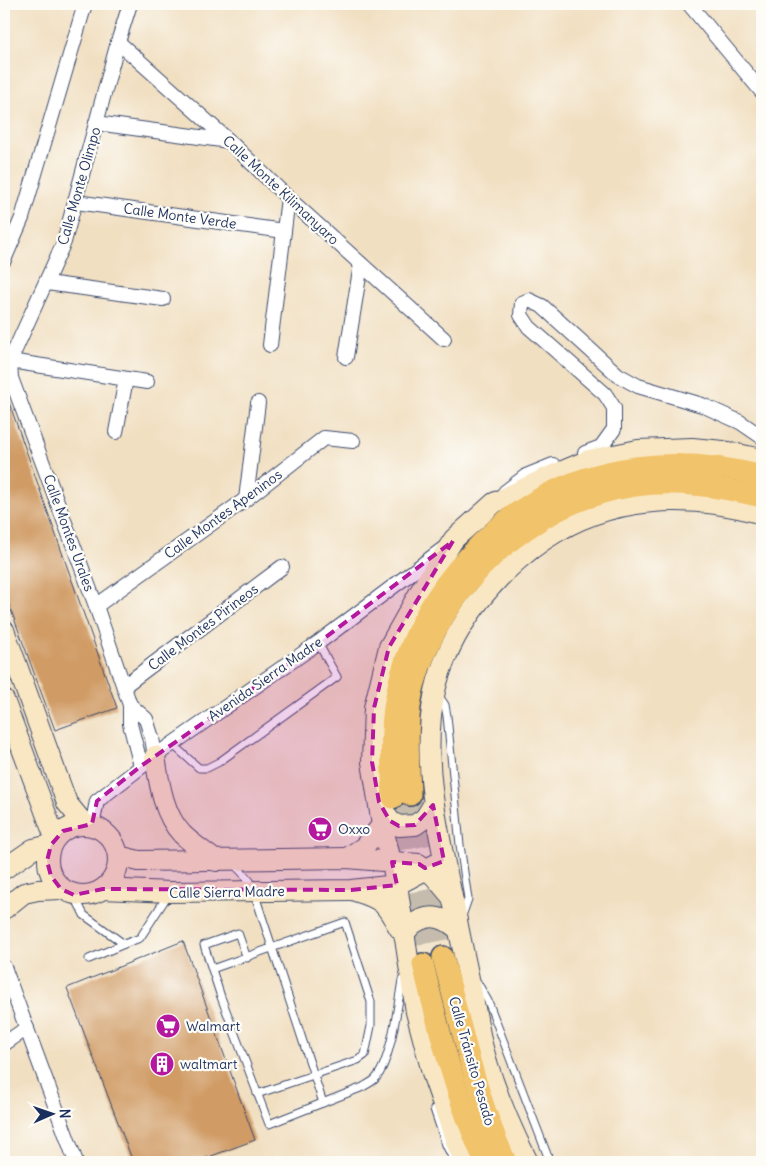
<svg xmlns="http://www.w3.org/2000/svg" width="766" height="1166" viewBox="0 0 766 1166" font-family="Delius,sans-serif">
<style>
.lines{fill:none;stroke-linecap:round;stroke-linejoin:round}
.canal{stroke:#73c1ed;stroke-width:12}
.building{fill:#d09b65}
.primary-tunnel{stroke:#c6bcad;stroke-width:21;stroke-dasharray:21 11;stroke-linecap:butt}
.lane-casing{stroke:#3b496d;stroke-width:9}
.street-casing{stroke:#3b496d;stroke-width:16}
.secondary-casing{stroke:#3b496d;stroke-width:22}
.primary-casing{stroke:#3b496d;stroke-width:24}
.lane{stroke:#fff;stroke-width:7}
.street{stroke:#fff;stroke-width:14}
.secondary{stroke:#f9e7c3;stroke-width:20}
.primary{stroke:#f1c36a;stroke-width:21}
.marked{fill:#b5179e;fill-opacity:0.2;stroke:#b5179e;stroke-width:4;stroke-dasharray:10 6;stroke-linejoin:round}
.labels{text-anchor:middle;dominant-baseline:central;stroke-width:4.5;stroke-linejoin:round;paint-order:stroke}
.street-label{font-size:14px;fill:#1b2f5e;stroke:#fdfcf7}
.poi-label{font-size:14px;fill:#1b2f5e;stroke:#fdfcf7;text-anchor:start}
</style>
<rect width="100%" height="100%" fill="#fdfcf7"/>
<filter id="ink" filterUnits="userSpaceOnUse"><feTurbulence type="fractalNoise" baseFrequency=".02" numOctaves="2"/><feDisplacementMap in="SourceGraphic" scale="10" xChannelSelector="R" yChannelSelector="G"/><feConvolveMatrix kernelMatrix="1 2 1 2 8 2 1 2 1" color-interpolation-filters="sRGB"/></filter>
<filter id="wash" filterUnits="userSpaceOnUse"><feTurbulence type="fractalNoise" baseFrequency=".0096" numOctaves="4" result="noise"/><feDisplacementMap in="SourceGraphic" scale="20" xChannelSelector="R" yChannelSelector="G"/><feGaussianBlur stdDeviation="1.12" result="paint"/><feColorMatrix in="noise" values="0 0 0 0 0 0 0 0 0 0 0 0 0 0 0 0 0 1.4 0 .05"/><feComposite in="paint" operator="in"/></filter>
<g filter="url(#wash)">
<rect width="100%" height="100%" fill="#f1dfc1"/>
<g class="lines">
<polyline class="canal" points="757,4 762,9"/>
</g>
<g id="blocks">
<g class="building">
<polygon points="4,391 5,391 117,708 55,730 4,591"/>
<polygon points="183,941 255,1140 195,1162 133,1162 67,988"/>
</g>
</g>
</g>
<g filter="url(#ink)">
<use href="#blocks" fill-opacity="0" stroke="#3b496d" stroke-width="1"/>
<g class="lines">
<g class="primary-tunnel">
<polyline points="410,795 443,957"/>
<polyline points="393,798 423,964"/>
</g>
<defs>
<g id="lane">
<polyline points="439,696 445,705 447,716 460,845 468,899 462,916"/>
<polyline points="172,744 199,768 207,768 219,762 337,677 318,643"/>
<polyline points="232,862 250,881 254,892 323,1103"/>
<polyline points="74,895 84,915 124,944 140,938 168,895"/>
<path d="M247 958 238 933 204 945 221 997 269 1124 363 1087C367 1084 373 1082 376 1078 391 1061 398 1004 402 980"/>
<polyline points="89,959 124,944"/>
<polyline points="212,969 345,922 371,1002 371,1026 365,1055 358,1060 257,1094"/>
<polyline points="477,982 488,1001 550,1162"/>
<polyline points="434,1109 446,1145 451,1155"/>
</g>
<g id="street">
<polyline points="689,4 762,92"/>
<polyline points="118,42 229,141 288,198 444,339"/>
<polyline points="96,123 229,141"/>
<polyline points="76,202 284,231"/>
<polyline points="4,260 22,218 85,4"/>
<polyline points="47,283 163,299"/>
<polyline points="270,345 288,198"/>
<polyline points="346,357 361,264"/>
<polyline points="10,361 11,378 96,606 130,705 130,724 141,766"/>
<polyline points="10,361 64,242 118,42 130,4"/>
<polyline points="10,361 147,382"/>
<polyline points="116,432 126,379"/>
<polyline points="585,453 601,447 614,429 614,408 605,394 529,327 521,315 522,303 529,300 542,306 618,375 638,386 702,405 740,422 762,437"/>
<polyline points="505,492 526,476 553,465"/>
<polyline points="246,499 258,403"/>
<polyline points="96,606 246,499 324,438 353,441"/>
<polyline points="124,686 282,567"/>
<polyline points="130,705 146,719 152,738 155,756"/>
<polyline points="92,826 97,801 155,756 318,643 443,549"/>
<polyline points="4,967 76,1162"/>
<polyline points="4,1044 27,1028"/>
</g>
<g id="secondary">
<polyline points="4,630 67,803 85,825"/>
<polyline points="4,700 55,838"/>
<path d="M155 756C159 782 163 814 182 834 192 844 205 852 216 861"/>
<polyline points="380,804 390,821 399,826 415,825 425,818 433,805"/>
<circle cx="83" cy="860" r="35"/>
<polyline points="118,856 139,861 347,858 419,864 434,876 451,896"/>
<polyline points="347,858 364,847 382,825"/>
<polyline points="4,869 33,849 51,845"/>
<polyline points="103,889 170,892 351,890 397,885 436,864"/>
<path d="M355 891C384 900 385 903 399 928"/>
<polyline points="4,909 24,893 38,890 61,889"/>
<path d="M404 936C410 921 429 913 444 920 449 922 454 926 458 929"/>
<polyline points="466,1162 458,1147 433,1076 416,1012 397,885 382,825 372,762 374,708 389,647 421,590 454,539 494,503 544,479 589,460 638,450 692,448 723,451 762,459"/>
<path d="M528 1162C511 1128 493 1086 483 1048 479 1032 477 1016 473 999 468 971 461 943 456 915 441 842 419 766 435 691 449 630 494 574 544 540 609 495 689 493 762 514"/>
</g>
<g id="primary">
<path d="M410 795C409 759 405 721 414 686 441 585 531 501 635 486 678 480 721 487 762 497"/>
<path d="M393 798C391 757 389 718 400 678 413 632 436 591 468 557 484 539 502 522 522 509 593 461 681 455 762 476"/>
<path d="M443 957C461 1026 476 1097 506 1162"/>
<path d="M423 964C439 1031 456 1099 485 1162"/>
</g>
</defs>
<use href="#lane" class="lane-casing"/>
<use href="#street" class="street-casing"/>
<use href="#secondary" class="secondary-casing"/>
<use href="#primary" class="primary-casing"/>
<use href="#lane" class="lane"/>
<use href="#street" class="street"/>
<use href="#secondary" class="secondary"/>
<use href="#primary" class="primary"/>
</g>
</g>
<path class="marked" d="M453 541 389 647 374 708 372 762 379 802 390 821 399 826 415 825 433 805 444 861 425 868 419 864 392 862 397 885 351 890 103 889 74 895 61 889 51 876 47 861 51 845 63 831 92 824 97 801 141 766 318 643Z"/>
<defs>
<symbol id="supermarket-disc" viewBox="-11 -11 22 22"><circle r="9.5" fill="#b5179e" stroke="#fdfcf7"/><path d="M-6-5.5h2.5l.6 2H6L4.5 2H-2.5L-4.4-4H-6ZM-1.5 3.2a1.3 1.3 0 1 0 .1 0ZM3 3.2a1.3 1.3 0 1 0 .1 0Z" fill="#fff"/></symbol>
<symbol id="building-disc" viewBox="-11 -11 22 22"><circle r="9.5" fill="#b5179e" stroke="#fdfcf7"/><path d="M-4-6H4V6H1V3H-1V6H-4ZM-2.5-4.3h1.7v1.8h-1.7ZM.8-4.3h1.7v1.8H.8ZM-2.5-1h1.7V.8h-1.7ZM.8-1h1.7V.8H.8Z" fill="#fff"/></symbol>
</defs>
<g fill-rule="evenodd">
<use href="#supermarket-disc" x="306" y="815" width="28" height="28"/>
<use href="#supermarket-disc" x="154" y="1012" width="28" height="28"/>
<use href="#building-disc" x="148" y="1050" width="28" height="28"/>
</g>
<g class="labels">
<g class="street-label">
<text transform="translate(79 186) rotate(-74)">Calle Monte Olimpo</text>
<text transform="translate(281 190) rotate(43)">Calle Monte Kilimanyaro</text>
<text transform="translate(180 216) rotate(8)">Calle Monte Verde</text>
<text transform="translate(223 514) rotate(-36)">Calle Montes Apeninos</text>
<text transform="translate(69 533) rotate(70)">Calle Montes Urales</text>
<text transform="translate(203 627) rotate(-37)">Calle Montes Pirineos</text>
<text transform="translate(265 679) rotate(-35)">Avenida Sierra Madre</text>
<text transform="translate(227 892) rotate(-1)">Calle Sierra Madre</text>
<text transform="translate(472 1061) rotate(74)">Calle Tránsito Pesado</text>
</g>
<g class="poi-label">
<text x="338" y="829">Oxxo</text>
<text x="186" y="1026">Walmart</text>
<text x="180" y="1064">waltmart</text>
</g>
</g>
<rect width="766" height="1166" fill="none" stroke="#fdfcf7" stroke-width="20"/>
<g transform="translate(52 1114) rotate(88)" stroke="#fdfcf7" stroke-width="4" paint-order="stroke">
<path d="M0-4L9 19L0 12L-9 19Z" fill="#1b2f5e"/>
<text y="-8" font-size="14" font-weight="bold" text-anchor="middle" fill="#1b2f5e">N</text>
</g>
</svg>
